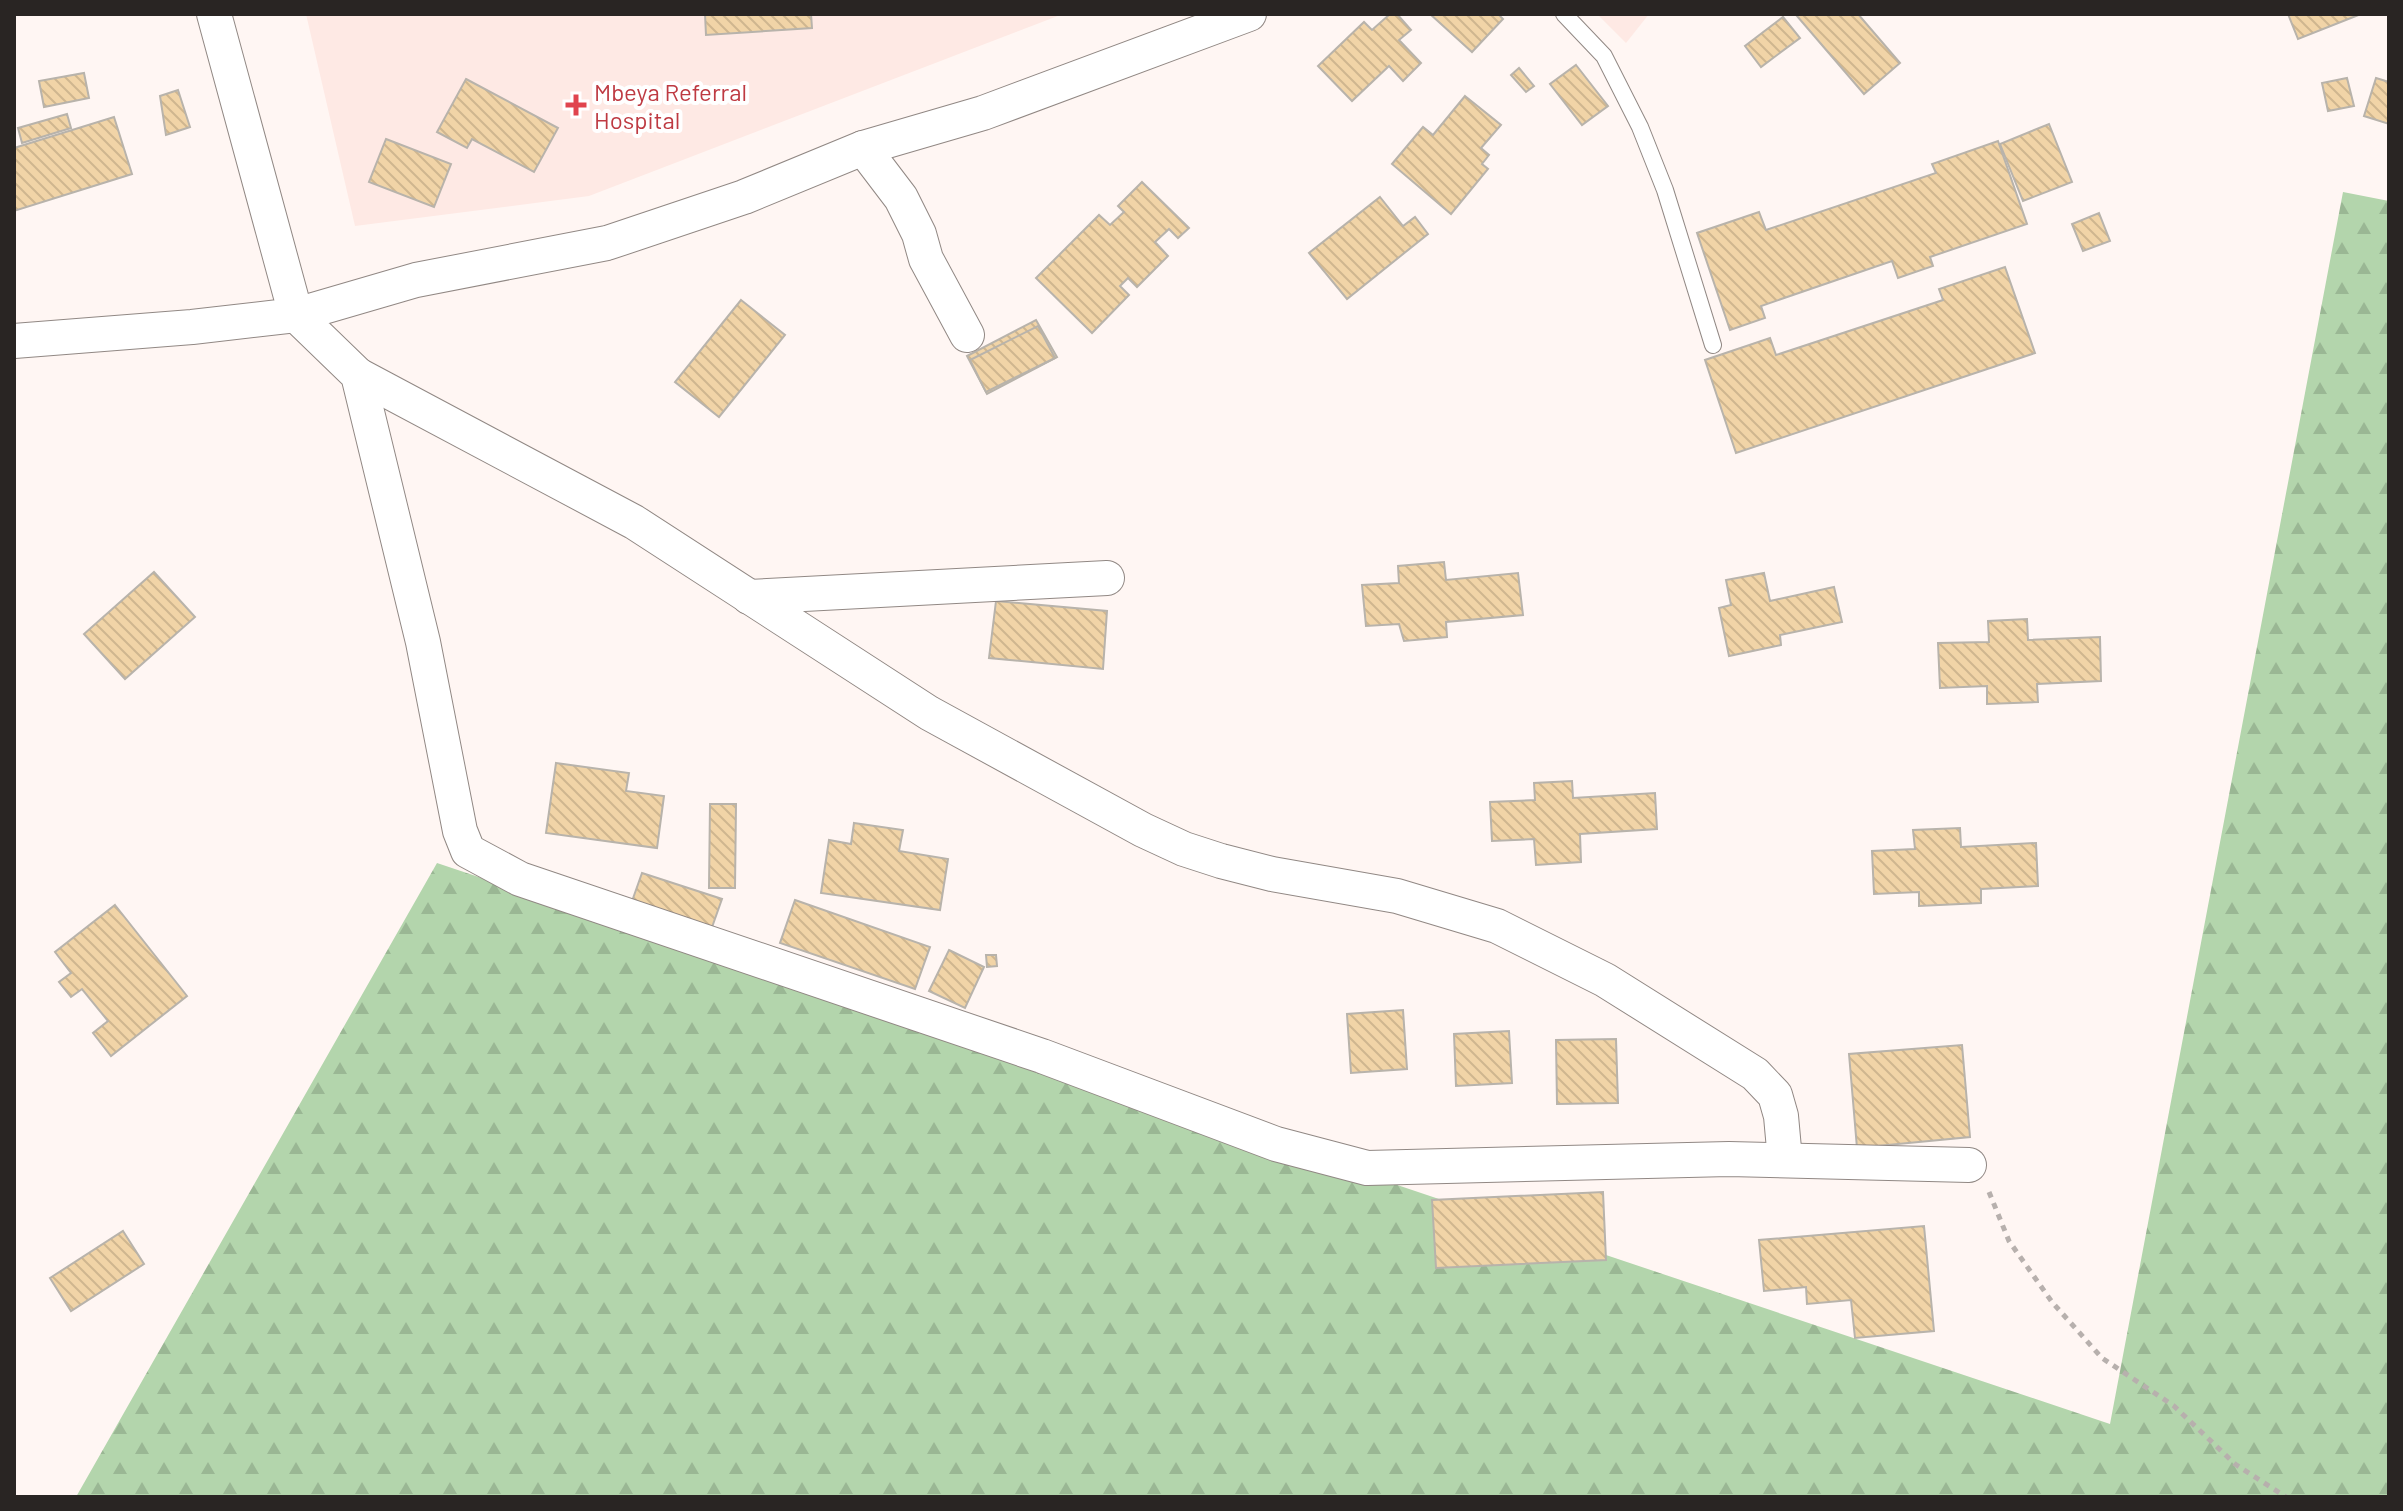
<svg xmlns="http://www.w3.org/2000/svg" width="2403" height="1511" viewBox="0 0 2403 1511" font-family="Barlow,sans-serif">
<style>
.medical{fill:#fee9e4}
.forest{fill:url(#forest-firs)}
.building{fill:url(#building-back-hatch);stroke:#b8b3ab;stroke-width:2}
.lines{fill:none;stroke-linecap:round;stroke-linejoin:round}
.lane-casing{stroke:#918884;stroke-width:18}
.street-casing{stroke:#918884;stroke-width:36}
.path{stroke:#b7b0ad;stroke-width:5;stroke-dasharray:6 6;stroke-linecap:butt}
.lane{stroke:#fff;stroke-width:16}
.street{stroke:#fff;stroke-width:34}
.health-dot{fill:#e0444e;stroke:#fff;stroke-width:3}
.labels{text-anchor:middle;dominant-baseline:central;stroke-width:8;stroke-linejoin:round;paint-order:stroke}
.health-label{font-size:24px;fill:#be3a42;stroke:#fff;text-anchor:start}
</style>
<defs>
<pattern id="forest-firs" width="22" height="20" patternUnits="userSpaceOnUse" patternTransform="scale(2)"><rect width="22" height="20" fill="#b3d5ac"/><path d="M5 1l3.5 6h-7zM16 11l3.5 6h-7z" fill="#9ab794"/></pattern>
<pattern id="building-back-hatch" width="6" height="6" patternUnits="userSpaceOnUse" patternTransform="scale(2)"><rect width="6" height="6" fill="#f1d4a7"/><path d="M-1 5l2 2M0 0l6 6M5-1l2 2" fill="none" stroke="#cfb68f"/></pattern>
</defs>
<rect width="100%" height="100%" fill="#fff6f3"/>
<g class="medical">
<polygon points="306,14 1063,14 589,196 355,226"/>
<polygon points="1597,14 1649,14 1626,43"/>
</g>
<polygon class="forest" points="2343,192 2389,201 2389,1497 76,1497 437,863 2110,1424"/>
<g class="building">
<polygon points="705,14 811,14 812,28 706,35"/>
<polygon points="1390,14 1397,14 1411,30 1399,40 1421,63 1403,81 1389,66 1352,101 1318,66 1364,22 1372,30"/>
<polygon points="1430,14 1498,14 1503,19 1472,52"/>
<polygon points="1799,14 1858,14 1900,63 1864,94 1797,16"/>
<polygon points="2288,14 2361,14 2298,39"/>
<polygon points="1783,17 1800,38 1761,67 1745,46"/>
<polygon points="1576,65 1608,106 1582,125 1550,84"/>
<polygon points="1519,68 1534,86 1526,92 1511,75"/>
<polygon points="84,73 89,98 44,107 39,81"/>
<polygon points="2347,78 2354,106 2328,111 2322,83"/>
<polygon points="2376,78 2389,82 2389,124 2364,116"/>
<polygon points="466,79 558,128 534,172 472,139 467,148 437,132"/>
<polygon points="178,90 190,127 166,135 160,96"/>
<polygon points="1465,96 1501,125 1481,148 1489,155 1482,164 1488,169 1451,214 1392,164 1423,127 1433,135"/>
<polygon points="67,114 71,128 22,143 18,128"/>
<polygon points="114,117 132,174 14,211 14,148"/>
<polygon points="2049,124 2072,182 2023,201 2000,144"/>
<polygon points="386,139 451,164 434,207 369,182"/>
<polygon points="1998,141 2027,224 1930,257 1933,266 1898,278 1892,261 1761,306 1765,318 1730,330 1697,233 1759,212 1766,230 1936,173 1932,164"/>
<polygon points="1142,182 1189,228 1178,238 1169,229 1155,242 1168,256 1137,287 1128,278 1120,286 1129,295 1092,333 1036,278 1099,215 1110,225 1124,212 1118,206"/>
<polygon points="1380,197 1403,226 1415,217 1428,234 1347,299 1309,253"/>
<polygon points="2099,213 2110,241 2083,251 2072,224"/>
<polygon points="2005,267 2035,353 1736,453 1705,360 1770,338 1776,355 1943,300 1939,289"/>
<polygon points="741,300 785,335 719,417 675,382"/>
<polygon points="1036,320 1057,357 987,394 967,356"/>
<polygon points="1038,326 1055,358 986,392 970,360"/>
<polygon points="1444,562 1446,580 1518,573 1523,615 1446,622 1447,637 1404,641 1399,624 1366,626 1362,585 1399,583 1398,566"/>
<polygon points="154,572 195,617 125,679 84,634"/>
<polygon points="1764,573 1770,601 1834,587 1842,622 1780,635 1781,645 1729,656 1719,608 1731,605 1726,580"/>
<polygon points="996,601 1107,611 1103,669 989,658"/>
<polygon points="2027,619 2028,640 2100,637 2101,681 2037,684 2038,702 1987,704 1987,686 1940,688 1938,643 1989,642 1988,621"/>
<polygon points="556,763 629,773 626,791 664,796 657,848 546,833"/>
<polygon points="1572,781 1573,798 1655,793 1657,829 1580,834 1581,862 1536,865 1534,839 1492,841 1490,802 1535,800 1534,783"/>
<polygon points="710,804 736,804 735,888 709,888"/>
<polygon points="854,823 903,830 899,851 948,859 940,910 821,893 829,840 851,844"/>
<polygon points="1960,828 1961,847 2036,843 2038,886 1981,889 1981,903 1919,906 1919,892 1874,894 1872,851 1915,849 1913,830"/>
<polygon points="642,873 722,899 711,930 631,904"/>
<polygon points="795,900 930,947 915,989 780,943"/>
<polygon points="115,905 187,996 111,1056 93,1033 108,1021 82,989 71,997 59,982 71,973 55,952"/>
<polygon points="949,950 984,967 965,1008 929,991"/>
<polygon points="986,955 996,955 997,966 987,967"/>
<polygon points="1403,1010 1407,1069 1351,1073 1347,1014"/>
<polygon points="1509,1031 1512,1083 1456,1086 1454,1034"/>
<polygon points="1616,1039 1618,1103 1557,1104 1556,1040"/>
<polygon points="1962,1045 1970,1137 1857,1148 1849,1054"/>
<polygon points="1603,1192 1606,1260 1436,1268 1432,1200"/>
<polygon points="1924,1226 1934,1331 1855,1338 1851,1300 1807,1304 1806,1287 1764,1291 1759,1240"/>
<polygon points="123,1231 144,1264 71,1311 50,1278"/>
</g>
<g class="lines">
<defs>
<polyline id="lane" points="1564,14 1604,56 1640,127 1665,190 1713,345"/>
<g id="street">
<polyline points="1249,14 983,113 863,148 744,197 607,243 416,280 296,315 358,375 423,642 460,831 468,851 520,879 1042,1056 1276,1144 1367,1168 1729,1159 1969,1165"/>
<polyline points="863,148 901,198 919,234 926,259 967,335"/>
<polyline points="14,341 192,327 296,315 214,14"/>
<polyline points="358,375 634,522 929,713 1143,830 1184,849 1221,861 1272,874 1397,896 1497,926 1605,980 1755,1074 1775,1095 1781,1116 1785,1160"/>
<polyline points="749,597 1107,578"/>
</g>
</defs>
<use href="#lane" class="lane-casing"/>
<use href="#street" class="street-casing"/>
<polyline class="path" points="1989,1192 2009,1241 2052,1302 2102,1358 2174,1406 2235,1464 2286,1497"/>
<use href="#lane" class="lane"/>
<use href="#street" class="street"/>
</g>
<path class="health-dot" d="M572 93h8v8h8v8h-8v8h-8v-8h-8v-8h8z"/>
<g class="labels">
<g class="health-label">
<text x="594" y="91">Mbeya Referral<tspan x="594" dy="28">Hospital</tspan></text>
</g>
</g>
<rect width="2403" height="1511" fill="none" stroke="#292523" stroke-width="32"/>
</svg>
